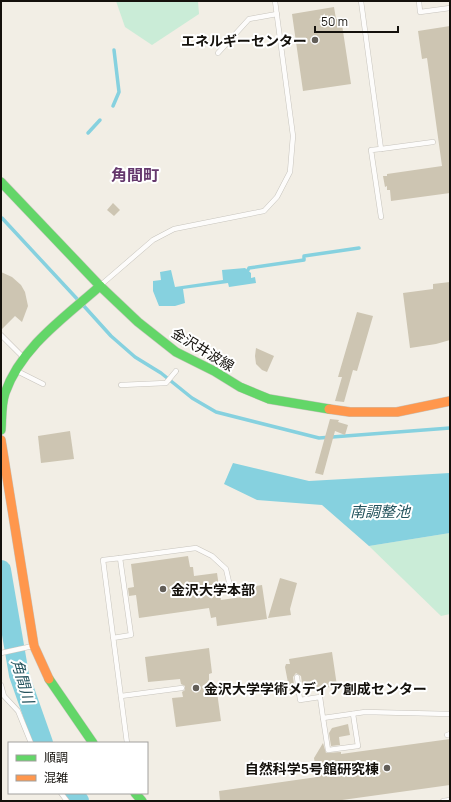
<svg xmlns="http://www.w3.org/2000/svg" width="451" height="802" viewBox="0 0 451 802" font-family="Manrope,'Noto Sans JP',sans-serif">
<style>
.green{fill:#caecd7}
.water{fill:#86d1df}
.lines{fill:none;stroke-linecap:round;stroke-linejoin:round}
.stream{stroke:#86d1df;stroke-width:3.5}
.river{stroke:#86d1df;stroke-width:20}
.building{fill:#cdc5b2}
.lane-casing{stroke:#c7c4bd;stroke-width:5.5}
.fast-casing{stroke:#c7c4bd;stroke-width:10}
.slow-casing{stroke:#c7c4bd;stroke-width:10}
.lane{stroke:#fdfcfb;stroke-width:4.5}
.fast{stroke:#63d668;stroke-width:9}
.slow{stroke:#ff974d;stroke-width:9}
.poi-dot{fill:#625e58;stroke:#fff;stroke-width:1.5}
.labels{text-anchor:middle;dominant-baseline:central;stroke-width:4;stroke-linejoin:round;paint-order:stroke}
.poi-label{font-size:14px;font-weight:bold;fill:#14110c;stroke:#fff;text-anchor:end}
.street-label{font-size:14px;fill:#14110c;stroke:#fff}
.water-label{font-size:15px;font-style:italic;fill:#24535d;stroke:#fff}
.quarter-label{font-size:16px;font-weight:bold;fill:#65386d;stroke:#fff}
</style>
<rect width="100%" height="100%" fill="#f2eee5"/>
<g class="green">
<polygon points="116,1 198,1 199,14 152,45 125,27"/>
<polygon points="450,533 450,614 441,616 369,546"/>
</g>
<g class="water">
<polygon points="245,268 251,273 251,278 255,277 256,283 229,287 228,283 183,289 185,303 175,306 159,306 153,291 153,281 161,280 160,272 171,270 175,287 223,280 222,270"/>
<polygon points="233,463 309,481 450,473 450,533 369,546 322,505 257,500 224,484"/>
</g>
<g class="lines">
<g class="stream">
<polyline points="113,106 119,92 114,50"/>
<polyline points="88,133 100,120"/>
<polyline points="2,218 79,301"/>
<polyline points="248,270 249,268 304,260 304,256 359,248"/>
<polyline points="83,305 111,336 135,357 161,373 192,398 216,412 319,438 450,428"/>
</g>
<g class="river">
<polyline points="1,570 19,675 43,743"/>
<polyline points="73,793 79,801"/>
</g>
</g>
<g class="building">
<polygon points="334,7 336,19 341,18 351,84 303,91 292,14"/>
<polygon points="450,26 450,193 391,201 390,190 387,190 387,186 385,187 383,176 387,176 387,174 442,166 427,58 422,59 418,31"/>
<polygon points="113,203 120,210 114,216 107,210"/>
<polygon points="1,272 12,277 21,285 25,292 28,306 22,322 15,316 1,330"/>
<polygon points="450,282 450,340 436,344 410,348 403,293 433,289 433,284"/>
<polygon points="357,312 373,316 357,371 353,370 344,402 335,401 342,377 338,377"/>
<polygon points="256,348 274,356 267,372 262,370 256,364 255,356"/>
<polygon points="330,419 339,420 338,422 348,425 345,435 335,431 323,475 315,473"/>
<polygon points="70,431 74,459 41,463 38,436"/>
<polygon points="188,556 190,567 193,567 194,576 217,573 221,600 249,596 248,587 262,585 267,619 217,626 216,617 211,618 209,608 139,618 136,595 129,596 128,588 134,587 131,564"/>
<polygon points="280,578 297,583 290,609 291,615 268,618"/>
<polygon points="209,648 212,673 209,674 209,693 217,692 221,721 176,727 172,698 183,697 182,692 185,690 185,686 181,684 180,679 148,682 145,657"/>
<polygon points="332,652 337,686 303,691 301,676 296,673 293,677 295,693 290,693 285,667 286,664 290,664 289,659"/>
<polygon points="348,724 350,735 339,737 340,745 331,746 329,733 332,728"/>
<polygon points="450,739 450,785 335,801 220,801 219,791 317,777 314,758 323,743 326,753 341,752 341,754"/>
</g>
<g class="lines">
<defs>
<g id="lane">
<polyline points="361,1 381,149 433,142"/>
<polyline points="419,1 420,12 450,8"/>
<polyline points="218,53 249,19 277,14"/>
<polyline points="381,217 371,150 381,149"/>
<polyline points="102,284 153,240 174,229 264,211 277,197 290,172 293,136 275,1"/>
<polyline points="1,335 23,357"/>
<polyline points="17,371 43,384"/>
<polyline points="121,385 166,383 176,371"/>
<polyline points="120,558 196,548 212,556 226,569 229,582"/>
<polyline points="113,638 131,635 120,558 103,560 127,743"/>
<polyline points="1,653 33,646"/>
<polyline points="297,677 300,700 320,697 323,718 365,712 450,714"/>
<polyline points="1,685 4,696 18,711 31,743"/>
<polyline points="121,696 182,688"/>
<polyline points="323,718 328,750 358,746 353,714"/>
<polyline points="447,735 450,734"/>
<polyline points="61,793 67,801"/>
<polyline points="443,801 450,800"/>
</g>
<g id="fast">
<polyline points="1,182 100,286 138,322 176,352 214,371 240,387 269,399 329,409"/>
<path d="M1 430C2 418 1 405 5 393 21 347 65 317 100 286"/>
<polyline points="49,679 93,743"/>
<polyline points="135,793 142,801"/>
</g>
<g id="slow">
<polyline points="329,409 350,412 397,412 450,401"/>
<polyline points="1,440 34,646 49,679"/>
</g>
</defs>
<use href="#lane" class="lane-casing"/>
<use href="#fast" class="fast-casing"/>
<use href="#slow" class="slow-casing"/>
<use href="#lane" class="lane"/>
<use href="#fast" class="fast"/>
<use href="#slow" class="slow"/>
</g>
<g class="poi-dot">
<circle cx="315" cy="40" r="4"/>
<circle cx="163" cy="589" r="4"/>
<circle cx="196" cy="688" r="4"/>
<circle cx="387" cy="768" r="4"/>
</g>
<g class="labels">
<g class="poi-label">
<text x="307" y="40">エネルギーセンター</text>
<text x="171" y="589" text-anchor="start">金沢大学本部</text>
<text x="204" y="688" text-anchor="start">金沢大学学術メディア創成センター</text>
<text x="379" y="768">自然科学5号館研究棟</text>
</g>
<g class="street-label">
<text transform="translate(203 349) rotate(31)">金沢井波線</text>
</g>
<g class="water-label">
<text x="380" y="511">南調整池</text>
<text transform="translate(23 681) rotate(74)">角間川</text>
</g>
<g class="quarter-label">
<text x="135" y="175">角間町</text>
</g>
</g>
<rect width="451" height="802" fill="none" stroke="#14110c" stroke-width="4"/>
<rect x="8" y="742" width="140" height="52" fill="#ffffff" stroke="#a1a09e"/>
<rect x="16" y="755" width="20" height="6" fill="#63d668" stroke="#a1a09e"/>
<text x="44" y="762" font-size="12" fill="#14110c">順調</text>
<rect x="16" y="775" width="20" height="6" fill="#ff974d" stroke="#a1a09e"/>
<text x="44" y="782" font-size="12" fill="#14110c">混雑</text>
<path d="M315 26v6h83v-6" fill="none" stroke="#14110c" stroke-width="2"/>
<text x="321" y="26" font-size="12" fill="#14110c" stroke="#ffffff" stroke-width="3" paint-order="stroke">50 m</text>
</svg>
